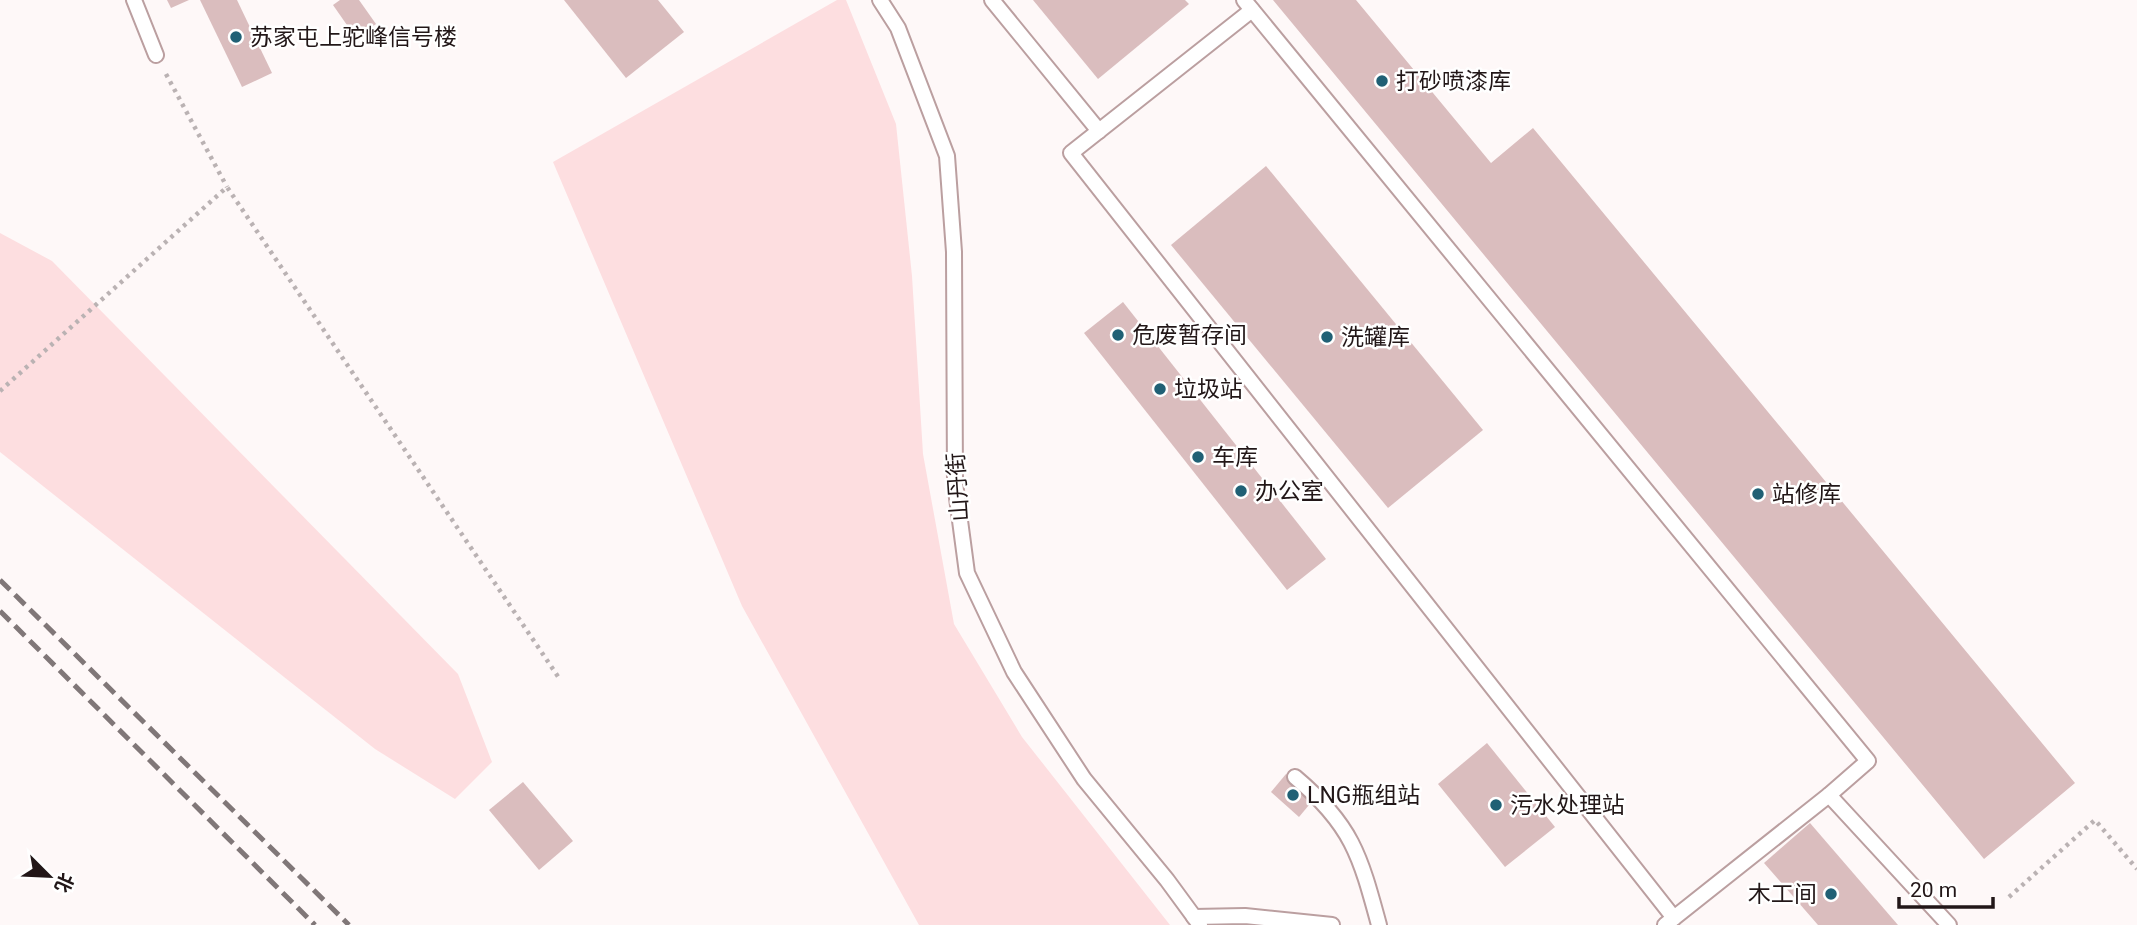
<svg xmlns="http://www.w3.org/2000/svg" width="2137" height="925" viewBox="0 0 2137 925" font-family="Roboto,'Noto Sans SC',sans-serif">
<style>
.green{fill:#fddee0}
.building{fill:#dabdbe}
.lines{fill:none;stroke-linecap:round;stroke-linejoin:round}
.service-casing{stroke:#bb9fa0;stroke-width:18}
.path{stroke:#bab2b3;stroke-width:4.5;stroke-dasharray:3.5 5;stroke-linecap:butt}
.service{stroke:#fff;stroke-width:14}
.rail{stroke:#807778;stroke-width:5;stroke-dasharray:14 7;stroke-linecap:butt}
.poi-dot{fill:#206075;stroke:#fff;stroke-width:2.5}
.labels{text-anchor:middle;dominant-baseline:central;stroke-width:5;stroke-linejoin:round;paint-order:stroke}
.poi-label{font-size:23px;fill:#221718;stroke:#fff;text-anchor:start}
.street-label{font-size:23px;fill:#221718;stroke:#fff}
</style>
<rect width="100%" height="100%" fill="#fef8f8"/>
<g class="green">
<polygon points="837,0 846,0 896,124 912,276 923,454 954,624 1022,737 1170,925 919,925 742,606 553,162"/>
<polygon points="0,233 52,261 458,674 492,762 455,799 375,749 0,452"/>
</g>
<g class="building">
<polygon points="167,0 189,0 171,8"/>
<polygon points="200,0 237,0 272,73 242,87"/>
<polygon points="340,0 359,0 376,24 356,38 333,5"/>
<polygon points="564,0 658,0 684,32 626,78"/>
<polygon points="1033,0 1185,0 1189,4 1098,79"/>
<polygon points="1273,0 1356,0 1491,163 1533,128 2075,783 1984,859"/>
<polygon points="1266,166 1483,430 1388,508 1171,245"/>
<polygon points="1123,302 1326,559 1287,590 1084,333"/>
<polygon points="1487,743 1555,827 1505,867 1438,784"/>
<polygon points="1286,774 1314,799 1299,817 1271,792"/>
<polygon points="523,782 573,841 539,870 489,810"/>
<polygon points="1810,823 1898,925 1818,925 1764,863"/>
</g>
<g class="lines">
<defs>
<g id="service">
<polyline points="134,0 156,55"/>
<polyline points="880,0 898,28 947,156 954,252 955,483 967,573 1014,672 1084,779 1167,880 1200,925"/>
<polyline points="992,0 1099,131"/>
<polyline points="1244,0 1868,761 1829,795 1949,925"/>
<polyline points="1252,10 1071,153 1674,918"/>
<path d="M1295 777C1352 825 1360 855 1379 925"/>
<polyline points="1194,917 1245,916 1332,925"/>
<polyline points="1665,925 1829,795"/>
</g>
</defs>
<use href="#service" class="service-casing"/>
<g class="path">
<polyline points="166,74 227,187"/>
<polyline points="0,391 227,187 559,678"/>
<polyline points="2009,897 2095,820 2137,869"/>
</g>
<use href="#service" class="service"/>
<g class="rail">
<polyline points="0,580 349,925"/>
<polyline points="0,611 315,925"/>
</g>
</g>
<g class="poi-dot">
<circle cx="236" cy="37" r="7"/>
<circle cx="1382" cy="81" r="7"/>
<circle cx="1118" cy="335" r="7"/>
<circle cx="1327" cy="337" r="7"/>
<circle cx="1160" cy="389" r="7"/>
<circle cx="1198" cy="457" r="7"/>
<circle cx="1241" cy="491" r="7"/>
<circle cx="1758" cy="494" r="7"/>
<circle cx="1293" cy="795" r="7"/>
<circle cx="1496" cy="805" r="7"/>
<circle cx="1831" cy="894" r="7"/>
</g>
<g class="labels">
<g class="poi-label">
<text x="250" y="37">苏家屯上驼峰信号楼</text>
<text x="1396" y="81">打砂喷漆库</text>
<text x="1132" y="335">危废暂存间</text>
<text x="1341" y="337">洗罐库</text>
<text x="1174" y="389">垃圾站</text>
<text x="1212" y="457">车库</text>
<text x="1255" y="491">办公室</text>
<text x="1772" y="494">站修库</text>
<text x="1307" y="795">LNG瓶组站</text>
<text x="1510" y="805">污水处理站</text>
<text x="1817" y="894" text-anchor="end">木工间</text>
</g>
<g class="street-label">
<text transform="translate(958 487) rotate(-94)">山丹街</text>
</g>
</g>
<g transform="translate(49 876) rotate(114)" stroke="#ffffff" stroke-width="5" paint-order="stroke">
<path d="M0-5L12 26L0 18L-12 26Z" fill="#221718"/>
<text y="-10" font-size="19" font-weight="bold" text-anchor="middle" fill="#221718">北</text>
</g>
<path d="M1899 897v10h94v-10" fill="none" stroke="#221718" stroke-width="3.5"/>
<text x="1910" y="897" font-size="21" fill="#221718" stroke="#ffffff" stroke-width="5" paint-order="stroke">20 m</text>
</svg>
